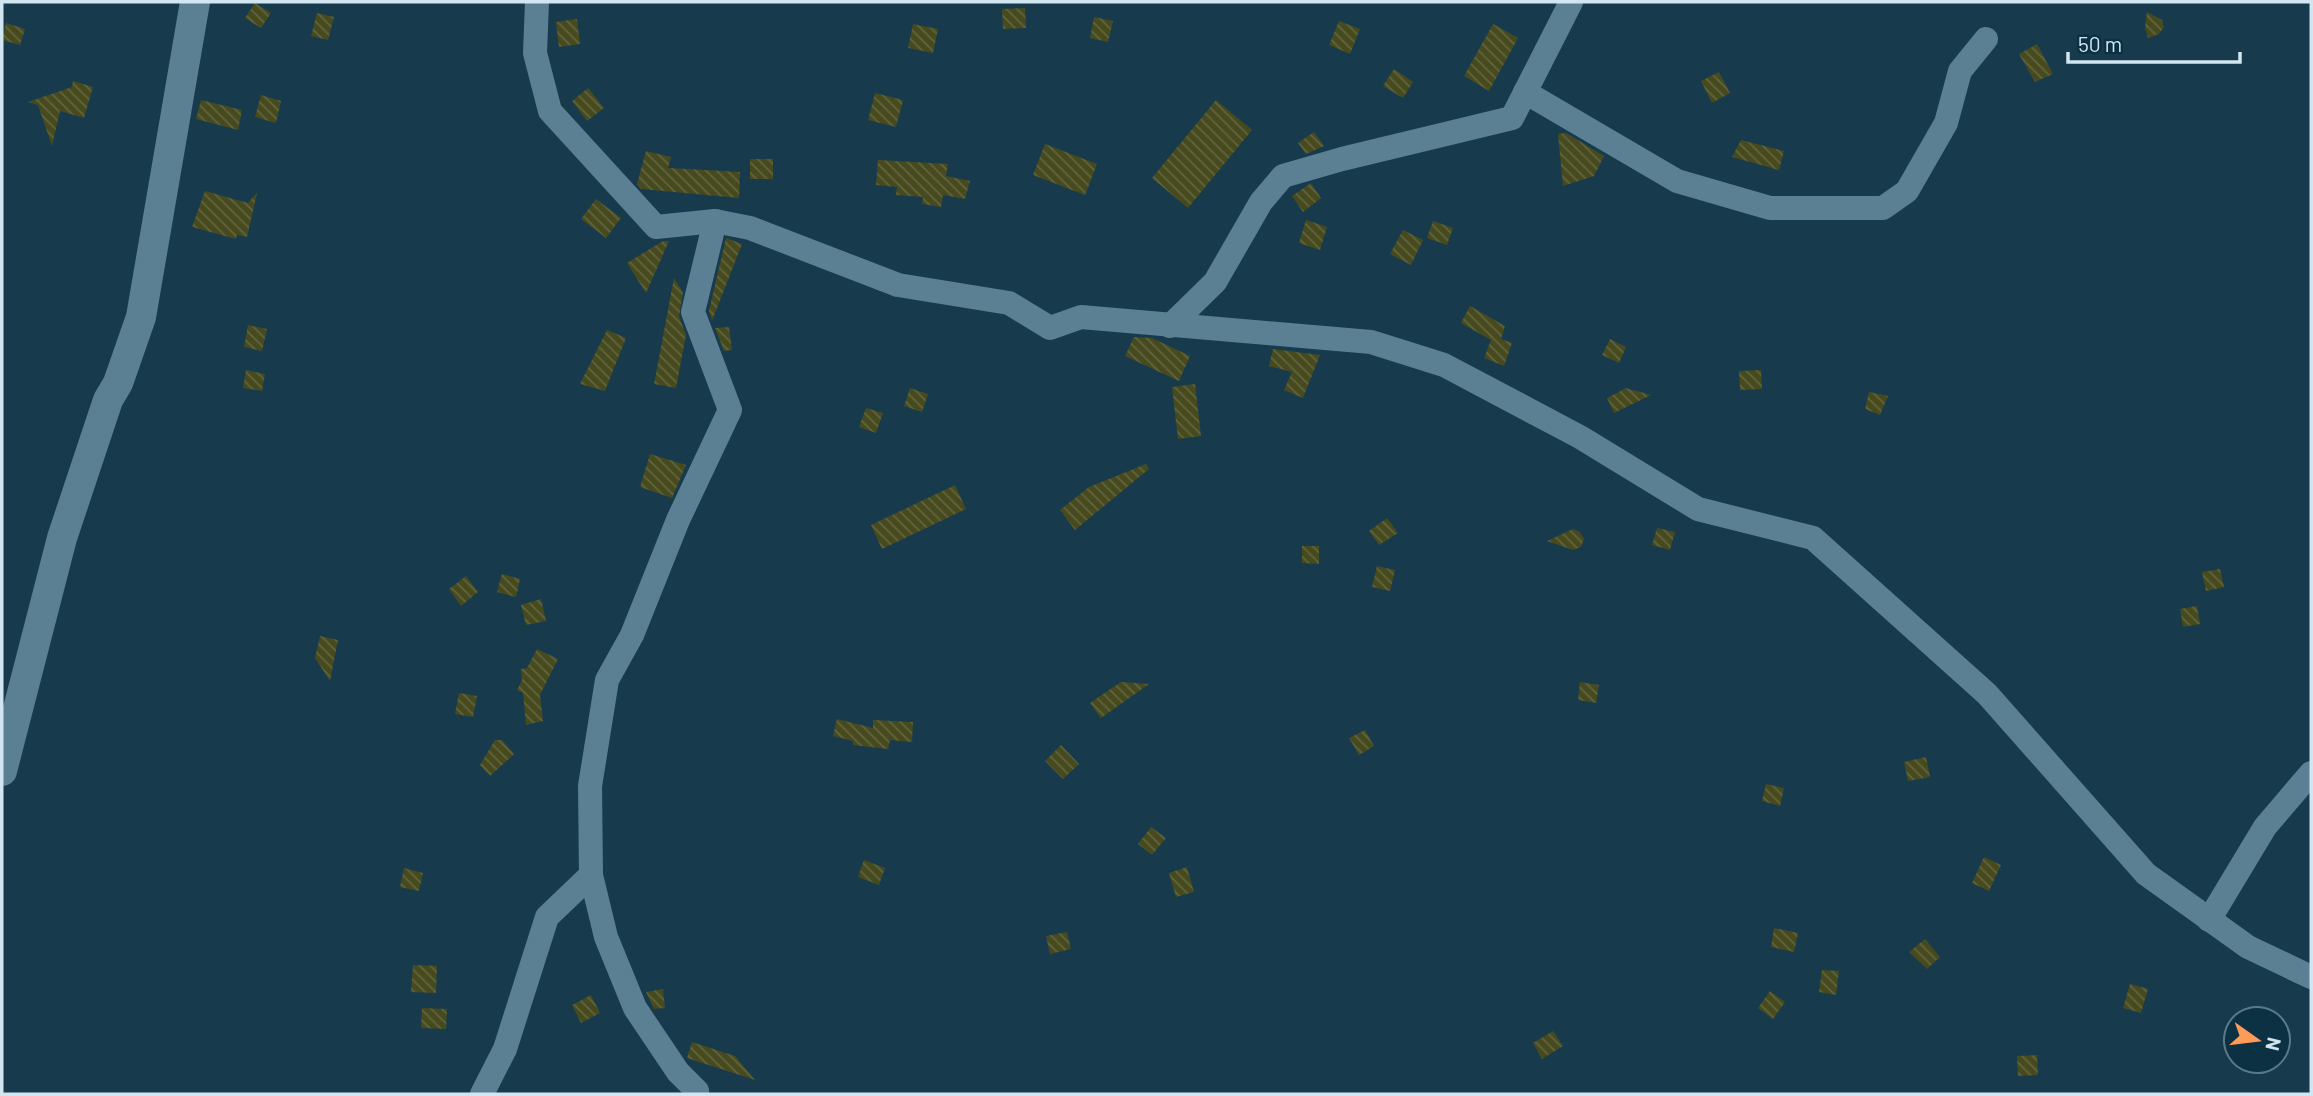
<svg xmlns="http://www.w3.org/2000/svg" width="2313" height="1096" viewBox="0 0 2313 1096" font-family="Barlow,sans-serif">
<style>
.building{fill:url(#building-back-hatch)}
.lines{fill:none;stroke-linecap:round;stroke-linejoin:round}
.minor{stroke:#5b8094;stroke-width:24}
.tertiary{stroke:#5b8094;stroke-width:30}
</style>
<defs>
<pattern id="building-back-hatch" width="6" height="6" patternUnits="userSpaceOnUse" patternTransform="scale(1.75)"><rect width="6" height="6" fill="#474a1d"/><path d="M-1 5l2 2M0 0l6 6M5-1l2 2" fill="none" stroke="#61643e"/></pattern>
</defs>
<rect width="100%" height="100%" fill="#173b4d"/>
<g class="building">
<polygon points="255,3 271,13 261,28 245,18"/>
<polygon points="1025,8 1026,28 1003,29 1002,9"/>
<polygon points="2147,12 2162,20 2164,27 2159,34 2148,38 2145,27"/>
<polygon points="317,13 334,17 328,40 311,36"/>
<polygon points="1094,17 1113,21 1108,42 1090,38"/>
<polygon points="577,19 580,44 559,47 556,22"/>
<polygon points="1339,21 1360,29 1350,54 1329,45"/>
<polygon points="6,23 25,29 20,45 2,40"/>
<polygon points="913,24 938,29 933,53 908,48"/>
<polygon points="1493,24 1518,38 1489,91 1464,76"/>
<polygon points="2037,44 2053,74 2035,82 2019,54"/>
<polygon points="1394,69 1413,82 1403,98 1383,86"/>
<polygon points="1719,72 1730,93 1712,103 1701,81"/>
<polygon points="73,81 93,87 84,118 60,111 52,146 38,105 28,102 72,87"/>
<polygon points="588,88 604,108 587,121 572,101"/>
<polygon points="875,93 903,100 896,127 868,120"/>
<polygon points="261,95 281,101 276,123 255,117"/>
<polygon points="201,100 242,110 238,130 196,119"/>
<polygon points="1216,100 1252,130 1188,208 1152,178"/>
<polygon points="1314,132 1324,146 1306,154 1298,143"/>
<polygon points="1566,133 1604,156 1594,176 1563,186 1558,134"/>
<polygon points="1741,140 1784,151 1779,170 1732,157"/>
<polygon points="1045,144 1097,164 1085,195 1033,175"/>
<polygon points="646,151 671,157 668,168 740,172 739,198 641,189 637,184"/>
<rect x="750" y="159" width="23" height="20"/>
<polygon points="878,160 948,164 946,176 970,181 965,199 943,195 941,207 922,204 923,197 896,195 897,187 876,185"/>
<polygon points="1311,183 1321,198 1303,212 1292,196"/>
<polygon points="205,191 248,203 257,193 247,237 237,235 236,239 192,227"/>
<polygon points="596,199 621,218 606,238 581,219"/>
<polygon points="1306,220 1327,227 1320,250 1299,243"/>
<polygon points="1433,221 1453,228 1447,245 1427,238"/>
<polygon points="1403,230 1423,240 1411,265 1390,254"/>
<polygon points="726,238 742,244 712,321 709,311"/>
<polygon points="663,241 669,241 646,293 627,263"/>
<polygon points="674,278 683,292 679,316 686,335 676,388 654,384"/>
<polygon points="1470,306 1505,326 1501,339 1512,343 1504,366 1484,358 1491,340 1461,323"/>
<polygon points="248,325 267,329 262,351 244,347"/>
<polygon points="729,327 732,350 724,351 715,328"/>
<polygon points="607,330 626,338 605,391 580,384"/>
<polygon points="1134,337 1152,338 1190,356 1179,381 1125,356"/>
<polygon points="1610,339 1626,347 1619,363 1602,355"/>
<polygon points="1273,349 1320,355 1303,398 1284,390 1292,372 1269,366"/>
<polygon points="246,370 265,374 262,391 243,388"/>
<polygon points="1761,370 1762,389 1740,390 1739,371"/>
<polygon points="1195,384 1201,436 1178,439 1172,387"/>
<polygon points="910,388 928,394 922,412 904,406"/>
<polygon points="1626,388 1651,395 1614,413 1607,398"/>
<polygon points="1869,392 1888,396 1880,415 1865,409"/>
<polygon points="866,408 883,413 876,433 859,427"/>
<polygon points="650,454 686,465 672,498 640,487"/>
<polygon points="1146,464 1149,469 1075,530 1060,510 1089,487"/>
<polygon points="955,485 966,509 882,549 871,525"/>
<polygon points="1387,518 1398,533 1379,545 1369,531"/>
<polygon points="1657,528 1675,532 1670,550 1652,545"/>
<polygon points="1573,529 1580,532 1584,539 1581,547 1573,550 1547,541"/>
<polygon points="1302,546 1319,546 1319,564 1302,563"/>
<polygon points="1377,566 1395,570 1390,591 1372,587"/>
<polygon points="2220,569 2224,587 2206,591 2202,572"/>
<polygon points="502,574 520,579 516,597 497,592"/>
<polygon points="466,576 478,592 461,606 449,589"/>
<polygon points="541,599 546,621 526,625 521,605"/>
<polygon points="2197,606 2200,624 2183,627 2180,609"/>
<polygon points="320,636 338,640 330,681 315,658"/>
<polygon points="537,649 558,659 540,695 543,721 526,725 523,693 517,690 522,680 521,669 527,668"/>
<polygon points="1121,682 1149,684 1101,718 1090,703"/>
<polygon points="1580,682 1599,685 1596,703 1578,700"/>
<polygon points="459,693 477,696 473,717 455,714"/>
<polygon points="837,719 873,728 873,720 913,722 912,742 890,740 888,749 853,745 853,741 833,736"/>
<polygon points="1365,730 1374,746 1359,755 1349,738"/>
<polygon points="495,740 502,740 514,754 490,776 480,765"/>
<polygon points="1061,745 1079,764 1063,779 1045,761"/>
<polygon points="1926,757 1930,777 1908,781 1904,762"/>
<polygon points="1766,784 1784,788 1780,806 1762,801"/>
<polygon points="1151,827 1166,838 1152,855 1138,844"/>
<polygon points="1984,857 2001,865 1989,891 1972,883"/>
<polygon points="864,860 885,868 879,885 858,877"/>
<polygon points="1187,867 1194,892 1176,897 1169,873"/>
<polygon points="404,868 423,873 419,891 400,887"/>
<polygon points="1774,928 1798,933 1794,952 1771,947"/>
<polygon points="1067,932 1071,949 1050,954 1046,936"/>
<polygon points="1925,939 1940,957 1927,969 1909,952"/>
<polygon points="413,965 437,966 436,993 411,992"/>
<polygon points="1822,970 1839,971 1836,995 1819,992"/>
<polygon points="2130,984 2148,989 2141,1013 2123,1008"/>
<polygon points="663,989 665,1008 654,1009 646,992"/>
<polygon points="1770,991 1785,1002 1773,1019 1758,1008"/>
<polygon points="591,995 600,1013 581,1023 572,1005"/>
<polygon points="422,1008 447,1009 446,1029 421,1028"/>
<polygon points="1553,1031 1563,1046 1542,1059 1533,1043"/>
<polygon points="692,1042 735,1056 755,1080 687,1058"/>
<polygon points="2037,1055 2038,1075 2018,1076 2017,1056"/>
</g>
<g class="lines">
<g class="minor">
<polyline points="537,2 535,53 550,111 656,227 715,221 750,228 898,285 1009,303 1050,328 1081,317 1371,342 1444,365 1580,437 1698,509 1813,538 1987,694 2146,874 2248,947 2311,977"/>
<polyline points="1525,92 1677,181 1770,208 1883,208 1907,191 1946,123 1960,71 1986,39"/>
<polyline points="1170,326 1215,282 1261,202 1283,176 1342,159 1512,118 1571,2"/>
<polyline points="2209,920 2265,827 2311,773"/>
<polyline points="482,1094 505,1049 547,917 591,875"/>
<polyline points="697,1094 697,1091 678,1072 635,1008 606,937 591,875 590,786 607,680 632,635 678,520 730,410 693,312 715,221"/>
</g>
<polyline class="tertiary" points="2,771 62,538 108,400 118,383 141,317 195,2"/>
</g>
<rect width="2313" height="1096" fill="none" stroke="#d2e6f1" stroke-width="7"/>
<g transform="translate(2257 1040) rotate(104)"><circle r="33" fill="#0b3143" stroke="#5b7989" stroke-width="2"/>
<path d="M0-5L12 26L0 18L-12 26Z" fill="#fe9b59"/>
<text y="-10" font-size="19" font-weight="bold" text-anchor="middle" fill="#d2e6f1">N</text>
</g>
<path d="M2068 52v10h172v-10" fill="none" stroke="#d2e6f1" stroke-width="3.5"/>
<text x="2078" y="52" font-size="21" fill="#d2e6f1" stroke="#0b3143" stroke-width="5" paint-order="stroke">50 m</text>
</svg>
